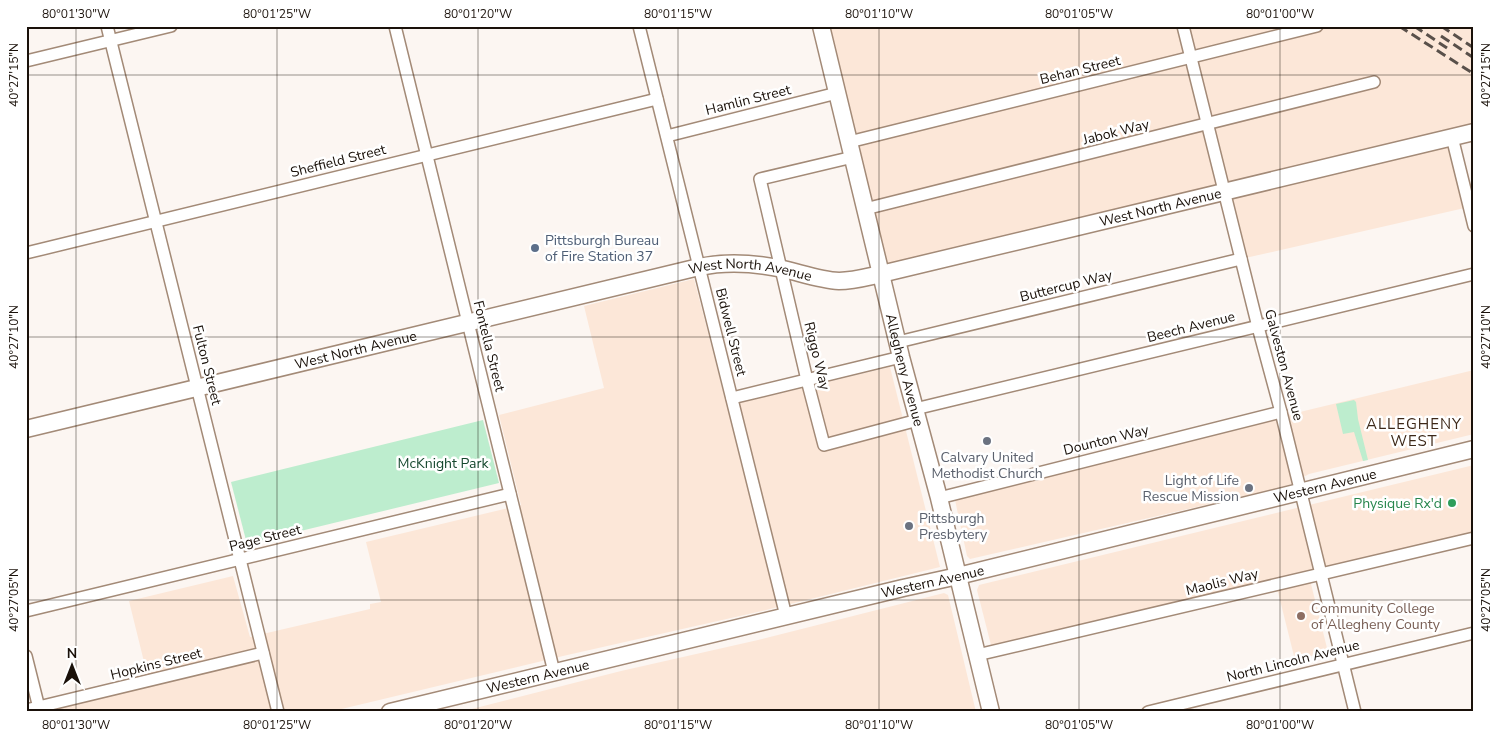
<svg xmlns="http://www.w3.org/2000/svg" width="1500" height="738" viewBox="0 0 1500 738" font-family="'Nunito Sans',sans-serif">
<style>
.built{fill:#fce7d8}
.green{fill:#bdedce}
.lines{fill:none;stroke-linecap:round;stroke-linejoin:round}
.street-casing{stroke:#a38a77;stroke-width:14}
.secondary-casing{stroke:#a38a77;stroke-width:19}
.street{stroke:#fff;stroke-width:11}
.secondary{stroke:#fff;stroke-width:16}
.rail{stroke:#59504a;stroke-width:3;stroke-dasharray:10 5;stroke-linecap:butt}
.ticks{fill:none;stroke:#1a110a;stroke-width:1;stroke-opacity:0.45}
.service-dot{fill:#5c6f8a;stroke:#fff;stroke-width:2}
.worship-dot{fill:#6b7280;stroke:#fff;stroke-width:2}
.leisure-dot{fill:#2e9e5b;stroke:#fff;stroke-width:2}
.education-dot{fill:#8d6e63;stroke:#fff;stroke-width:2}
.labels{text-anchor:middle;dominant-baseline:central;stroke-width:5;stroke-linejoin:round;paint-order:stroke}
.street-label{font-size:14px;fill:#1a110a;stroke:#fff}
.service-label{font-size:14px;fill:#4e5e75;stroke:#fff;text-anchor:start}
.worship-label{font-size:14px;fill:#5b616d;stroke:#fff}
.park-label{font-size:14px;fill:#16482e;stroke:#fff}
.leisure-label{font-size:14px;fill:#27864d;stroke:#fff;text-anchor:end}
.education-label{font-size:14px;fill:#785e54;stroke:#fff;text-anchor:start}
.neighbourhood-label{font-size:15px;letter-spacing:1px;fill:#3d2818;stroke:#fff}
.neatline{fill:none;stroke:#1a110a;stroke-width:2}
.ticks-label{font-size:12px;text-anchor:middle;fill:#1a110a}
</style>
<rect width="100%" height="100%" fill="#fcf6f2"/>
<g class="built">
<polygon points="821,26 1474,26 1474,132 1452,137 1469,207 1241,259 1224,192 881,274"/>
<polygon points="694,279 727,406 890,367 940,567 762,611 563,656 329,712 43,712 150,686 129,601 233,576 250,637 370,609 370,604 381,602 366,542 521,505 499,415 604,388 584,306"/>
<polygon points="1474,370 1474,434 1309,474 1289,485 1262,492 970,559 967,556 955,500 1275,418"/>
<polygon points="1474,465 1474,532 992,649 977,590 979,585"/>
<polygon points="1310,580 1328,652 1295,660 1277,588"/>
<polygon points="944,593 948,595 976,712 460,712 621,671 758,640"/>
</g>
<g class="green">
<polygon points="1354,400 1356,402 1358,419 1368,460 1363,461 1354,432 1343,434 1336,404"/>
<polygon points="483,420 499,483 247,544 231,482"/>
</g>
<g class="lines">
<defs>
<g id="street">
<polyline points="107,26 278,712"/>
<polyline points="395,26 554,672"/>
<polyline points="639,26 786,616"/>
<polyline points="1183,26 1258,327 1281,412 1355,712"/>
<polyline points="26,61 171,26"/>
<polyline points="667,136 837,93"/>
<polyline points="1452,137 1474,226"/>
<polyline points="849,142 1317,26"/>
<polyline points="853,157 760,179 807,380 824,445 918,420"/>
<polyline points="865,209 1374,82"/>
<polyline points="26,253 657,99"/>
<polyline points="898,342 1241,259"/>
<polyline points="732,398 901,357"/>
<polyline points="915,409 1474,274"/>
<polyline points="939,498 1281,412"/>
<polyline points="26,611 510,494"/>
<polyline points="977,655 1474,538"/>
<polyline points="26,656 40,712"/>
<polyline points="26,710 263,653"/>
<polyline points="1148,712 1474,633"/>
</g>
<g id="secondary">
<path id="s1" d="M821 26 901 357 939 498 991 712"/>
<path id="s2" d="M26 429 699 267C727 261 755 263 783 269 801 273 820 280 839 281 853 281 867 277 881 274L1474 132"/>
<path id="s3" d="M390 712 903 588 958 576 1474 449"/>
</g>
</defs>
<use href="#street" class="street-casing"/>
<use href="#secondary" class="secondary-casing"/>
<use href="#street" class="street"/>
<use href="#secondary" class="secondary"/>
<g class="rail">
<polyline points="1399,26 1474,74"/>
<polyline points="1414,26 1447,48"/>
<polyline points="1441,26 1474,48"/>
<polyline points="1441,36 1474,58"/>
</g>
</g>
<path class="ticks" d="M76 26V712M277 26V712M478 26V712M678 26V712M879 26V712M1079 26V712M1280 26V712M26 75H1474M26 337H1474M26 600H1474"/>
<circle class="service-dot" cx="535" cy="248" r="5"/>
<g class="worship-dot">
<circle cx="987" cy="441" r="5"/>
<circle cx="1249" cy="488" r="5"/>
<circle cx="909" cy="526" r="5"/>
</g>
<circle class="leisure-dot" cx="1452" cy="503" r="5"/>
<circle class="education-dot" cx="1301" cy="616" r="5"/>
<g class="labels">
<g class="street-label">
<text transform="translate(1080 70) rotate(-14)">Behan Street</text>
<text transform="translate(748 100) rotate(-14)">Hamlin Street</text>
<text transform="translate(1116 132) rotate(-14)">Jabok Way</text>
<text transform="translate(338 161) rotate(-14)">Sheffield Street</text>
<text stroke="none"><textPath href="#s2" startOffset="1164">West North Avenue</textPath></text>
<text stroke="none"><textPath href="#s2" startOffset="744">West North Avenue</textPath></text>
<text transform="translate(1066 286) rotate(-14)">Buttercup Way</text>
<text transform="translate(1191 327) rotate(-14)">Beech Avenue</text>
<text transform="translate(731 332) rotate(76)">Bidwell Street</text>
<text transform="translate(489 346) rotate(76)">Fontella Street</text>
<text stroke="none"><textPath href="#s2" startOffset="339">West North Avenue</textPath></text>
<text transform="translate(817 356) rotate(76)">Riggo Way</text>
<text transform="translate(207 365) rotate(76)">Fulton Street</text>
<text transform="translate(1284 365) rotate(75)">Galveston Avenue</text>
<text stroke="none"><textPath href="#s1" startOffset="354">Allegheny Avenue</textPath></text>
<text transform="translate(1106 440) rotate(-14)">Dounton Way</text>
<text stroke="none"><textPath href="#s3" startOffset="962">Western Avenue</textPath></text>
<text transform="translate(265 538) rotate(-14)">Page Street</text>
<text stroke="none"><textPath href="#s3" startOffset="558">Western Avenue</textPath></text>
<text transform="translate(1222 582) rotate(-14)">Maolis Way</text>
<text transform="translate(1293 661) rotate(-14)">North Lincoln Avenue</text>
<text transform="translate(156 664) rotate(-14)">Hopkins Street</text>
<text stroke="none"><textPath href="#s3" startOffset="152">Western Avenue</textPath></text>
</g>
<g class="service-label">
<text x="545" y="240">Pittsburgh Bureau<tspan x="545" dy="16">of Fire Station 37</tspan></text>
</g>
<g class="worship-label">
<text x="987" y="457">Calvary United<tspan x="987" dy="16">Methodist Church</tspan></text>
<text x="1239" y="480" text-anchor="end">Light of Life<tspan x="1239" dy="16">Rescue Mission</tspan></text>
<text x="919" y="518" text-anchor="start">Pittsburgh<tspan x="919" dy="16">Presbytery</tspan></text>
</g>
<g class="park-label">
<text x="443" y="463">McKnight Park</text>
</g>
<g class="leisure-label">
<text x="1442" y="503">Physique Rx'd</text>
</g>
<g class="education-label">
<text x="1311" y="608">Community College<tspan x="1311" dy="16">of Allegheny County</tspan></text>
</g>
<g class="neighbourhood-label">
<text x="1414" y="424">ALLEGHENY<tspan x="1414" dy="17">WEST</tspan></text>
</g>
</g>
<rect width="1500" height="738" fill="none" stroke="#ffffff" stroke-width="55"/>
<g transform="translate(72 666)" stroke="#ffffff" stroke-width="4" paint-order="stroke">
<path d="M0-4L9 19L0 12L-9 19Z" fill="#1a110a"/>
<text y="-8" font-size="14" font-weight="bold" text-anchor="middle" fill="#1a110a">N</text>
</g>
<rect x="28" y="28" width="1444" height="682" class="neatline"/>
<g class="ticks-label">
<text x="76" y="18">80°01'30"W</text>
<text x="277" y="18">80°01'25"W</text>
<text x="478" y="18">80°01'20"W</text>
<text x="678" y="18">80°01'15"W</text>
<text x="879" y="18">80°01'10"W</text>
<text x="1079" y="18">80°01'05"W</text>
<text x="1280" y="18">80°01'00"W</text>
<text transform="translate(14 75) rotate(-90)" y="4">40°27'15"N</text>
<text transform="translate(1486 75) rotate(-90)" y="4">40°27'15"N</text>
<text transform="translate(14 337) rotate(-90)" y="4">40°27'10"N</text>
<text transform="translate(1486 337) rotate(-90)" y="4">40°27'10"N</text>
<text transform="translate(14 600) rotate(-90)" y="4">40°27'05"N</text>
<text transform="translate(1486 600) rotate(-90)" y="4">40°27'05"N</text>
<text x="76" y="729">80°01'30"W</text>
<text x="277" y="729">80°01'25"W</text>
<text x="478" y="729">80°01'20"W</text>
<text x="678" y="729">80°01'15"W</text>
<text x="879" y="729">80°01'10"W</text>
<text x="1079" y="729">80°01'05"W</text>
<text x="1280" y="729">80°01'00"W</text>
</g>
</svg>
